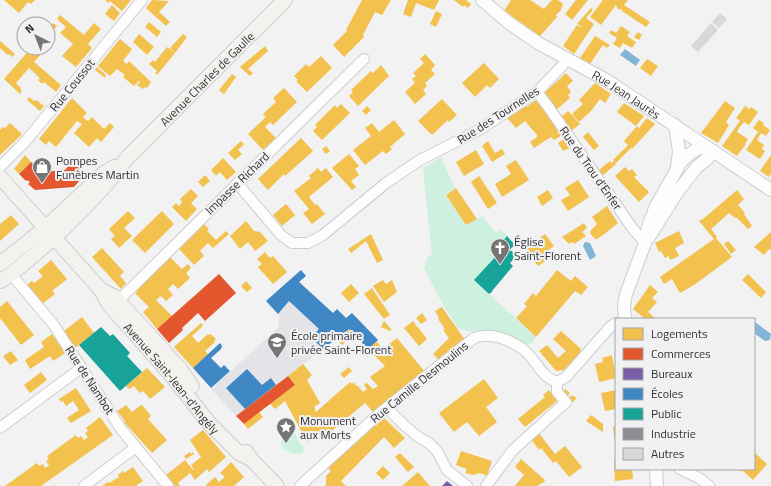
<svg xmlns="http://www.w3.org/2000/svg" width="771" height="486" viewBox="0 0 771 486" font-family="'Titillium Web',sans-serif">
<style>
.built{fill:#e4e4e8}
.green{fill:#cdf0df}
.water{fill:#83b5d7}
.homes{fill:#f2c14e}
.shops{fill:#e4572e}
.offices{fill:#7b5ea7}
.schools{fill:#3f88c5}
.public{fill:#17a398}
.industry{fill:#8d8d92}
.building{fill:#d8d8d8}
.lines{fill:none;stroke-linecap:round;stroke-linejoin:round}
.minor-casing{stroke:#cdcdce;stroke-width:12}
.tertiary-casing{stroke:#cdcdce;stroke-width:14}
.secondary-casing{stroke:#cdcdce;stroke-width:16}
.minor{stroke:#fdfdfd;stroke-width:10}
.tertiary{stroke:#fdfdfd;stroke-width:12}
.secondary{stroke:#f4f2ef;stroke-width:14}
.labels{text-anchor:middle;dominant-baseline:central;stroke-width:4;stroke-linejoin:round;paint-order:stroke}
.street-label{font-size:12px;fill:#313132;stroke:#f1f1f3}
.poi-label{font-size:12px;fill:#313132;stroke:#f1f1f3;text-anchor:start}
</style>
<rect width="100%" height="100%" fill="#f2f2f2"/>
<polygon class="built" points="294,276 349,329 236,416 211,389 278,328 280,316 266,301"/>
<g class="green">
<polygon points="441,157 455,189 445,194 466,225 482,216 496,233 501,229 507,236 496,249 499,253 475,281 536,337 532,343 524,345 505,334 488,332 477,334 458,328 442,303 424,268 427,257 432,255 423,168"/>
<path d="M288 429 294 431 298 441 304 448 303 453C296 455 280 452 281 442 281 439 283 435 284 432Z"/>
</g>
<g class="water">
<polygon points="625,49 640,60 636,66 620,55"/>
<polygon points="585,242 590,243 596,256 590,260 583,246"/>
<polygon points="755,322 771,334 770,340 765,341 754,333 754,324"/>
</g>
<g class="homes">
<polygon points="4,0 35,0 31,4 28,2 19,13"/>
<polygon points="105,0 131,0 122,11 110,1 108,3"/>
<polygon points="152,0 169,1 159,12 170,22 166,26 146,8"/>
<polygon points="362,0 391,0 382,15 375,12 363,35 364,37 344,57 333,45 347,31 346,30"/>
<polygon points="408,0 439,0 434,10 416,3 411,17 403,14"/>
<polygon points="454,0 466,0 471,4 468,8 464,5 463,7"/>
<polygon points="511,0 530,0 544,9 552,0 558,0 563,4 561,10 556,15 557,17 540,36 504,11"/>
<polygon points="576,0 588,0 572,20 565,14"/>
<polygon points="603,0 628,0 624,5 650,22 646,27 622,11 623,10 618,9 616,5 601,25 590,17"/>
<polygon points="112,5 120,13 114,21 105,14"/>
<polygon points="591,8 593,10 586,18 594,24 574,54 563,46 577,25 580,27 581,26 577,24"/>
<polygon points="436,11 442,14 436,27 430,24"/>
<polygon points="60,15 84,35 94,23 101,29 88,44 92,48 76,67 62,56 73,44 60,33 66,27 57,19"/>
<polygon points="149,22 161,32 157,37 145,27"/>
<polygon points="53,23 57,26 50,34 48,32 48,29"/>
<polygon points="621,26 630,32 627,36 636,42 632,48 623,43 620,48 613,44 617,38 609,33 611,30 616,33"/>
<polygon points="638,32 642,35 639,40 634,37"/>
<polygon points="139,34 154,47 147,55 133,42"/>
<polygon points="183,34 187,37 175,53 170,48"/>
<polygon points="595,36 610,45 607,48 603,45 590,64 580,58"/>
<polygon points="120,39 132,49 123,61 127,64 129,61 151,82 147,88 145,87 143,89 137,85 140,82 139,81 134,86 123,77 125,75 117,69 110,76 98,66"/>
<polygon points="0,41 15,54 12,57 9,54 8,55 0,48"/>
<polygon points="265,46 268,51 248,69 253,73 250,76 240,67"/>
<polygon points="167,47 175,53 157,75 155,73 157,71 149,64 153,60 155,62"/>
<polygon points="31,48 42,48 45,50 34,62 61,85 56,92 44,82 42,84 38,80 40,78 29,68 16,83 21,88 20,89 22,91 20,94 4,79"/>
<polygon points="425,54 435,65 431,70 435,74 425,83 427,86 423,90 426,94 415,104 405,92 415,83 412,79 416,76 413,73 424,63 420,59"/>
<polygon points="321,56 332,68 307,92 296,81 298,80 294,76 306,64 309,67"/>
<polygon points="647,59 658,66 651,76 640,68"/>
<polygon points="484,63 499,79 490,88 487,85 475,97 462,83"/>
<polygon points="381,65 389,76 358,106 349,96 353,92 351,90 371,71 373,73"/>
<polygon points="97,67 106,75 105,78 95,70"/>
<polygon points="566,73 573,81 567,86 571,92 568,95 570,98 556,110 543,94"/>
<polygon points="232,74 236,77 224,94 219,90"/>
<polygon points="595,83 611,94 605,103 600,99 591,111 579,122 572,114 583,104 579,100"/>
<polygon points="284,88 297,102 273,125 270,122 265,127 276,138 263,150 248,134 266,117 263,114 276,102 273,98"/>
<polygon points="29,97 34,101 36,100 44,106 40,111 27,100"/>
<polygon points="72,98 87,113 83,117 88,121 92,117 104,129 110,123 114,127 101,142 97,138 89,147 74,133 82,124 77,121 56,147 49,141 46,145 39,139"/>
<polygon points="442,99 457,115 449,122 448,120 432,135 418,121"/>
<polygon points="537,99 544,108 562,135 554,140 551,137 534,148 530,142 537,137 537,135 525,121 516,128 507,118 526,105 527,107"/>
<polygon points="725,101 735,108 726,122 729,125 718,143 701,133"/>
<polygon points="624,103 644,116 636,126 617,112"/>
<polygon points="341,104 350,113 322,140 313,131 317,127 315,125 335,105 337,108"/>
<polygon points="367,106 371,110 366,115 362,111"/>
<polygon points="745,106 749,109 751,107 758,112 749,125 744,122 739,128 737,132 748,139 745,144 746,144 737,156 722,146 740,121 736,118"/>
<polygon points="568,111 580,124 571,131 561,117"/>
<polygon points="647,118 655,124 632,149 631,148 616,163 613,160 628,145 624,141 637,126 639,128"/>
<polygon points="394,120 405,134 390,147 392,149 386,154 383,151 365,165 353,150 371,136 365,128 372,123 379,132"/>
<polygon points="759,120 764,123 763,125 770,130 766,136 761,133 757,140 764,145 762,149 765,151 760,159 746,150 758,132 753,128"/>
<polygon points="10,123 22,134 17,139 0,155 0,130 3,127 5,128"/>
<polygon points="588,132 599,146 594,150 583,137"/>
<polygon points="301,138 313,151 285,176 284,174 268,190 258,179"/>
<polygon points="564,139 569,148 563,151 558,143"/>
<polygon points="241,141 244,144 238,150 242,154 235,160 228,153"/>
<polygon points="488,141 495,153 502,149 505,154 492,162 482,146"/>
<polygon points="326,146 330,151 326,154 322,149"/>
<polygon points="476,150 484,164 464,176 456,162"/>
<polygon points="349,154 359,166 355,169 359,175 351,181 356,187 352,190 332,168"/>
<polygon points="25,155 31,162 19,174 14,169"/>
<polygon points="771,155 771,173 769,177 760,171"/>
<polygon points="223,158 236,172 227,180 220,172 216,176 211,170"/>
<polygon points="516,160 529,180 502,197 495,184 511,174 506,166"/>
<polygon points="610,161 611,163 614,161 616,164 602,176 599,170"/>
<polygon points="625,167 629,171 632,169 637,175 634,177 649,192 639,202 615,176"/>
<polygon points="318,168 321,172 326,168 333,177 309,197 315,205 317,204 325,214 312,224 303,213 309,209 294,191 311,178 309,176"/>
<polygon points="205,175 210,181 203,187 198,182"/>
<polygon points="479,176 497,203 488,209 471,182"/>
<polygon points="578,180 589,197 568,211 561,200 570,195 565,188"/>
<polygon points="456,188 477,219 466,225 446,195"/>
<polygon points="191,189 198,196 191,203 197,209 186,221 172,207 176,203 179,206 182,202 180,199"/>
<polygon points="548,190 553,198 542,206 537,197"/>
<polygon points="737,190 744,199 738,205 745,213 744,214 752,226 748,229 736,217 735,218 729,213 711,229 717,237 716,238 732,257 694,285 680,293 672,279 664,284 660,277 714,239 699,221 703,219"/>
<polygon points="286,204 295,215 282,226 273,215"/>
<polygon points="607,206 618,223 603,235 597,239 595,239 590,233 591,230 597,224 592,217"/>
<polygon points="128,211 135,218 124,228 132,236 119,248 111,239 115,236 109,229"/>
<polygon points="162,211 174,224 145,253 132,240"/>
<polygon points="11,215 19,224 0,241 0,224"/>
<polygon points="246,221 254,231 260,232 268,241 255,251 248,242 240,249 230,236"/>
<polygon points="584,223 587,228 582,232 586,236 574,244 573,242 569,244 562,237"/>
<polygon points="204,224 209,229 207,231 216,240 226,231 229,234 213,248 208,243 200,251 204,256 194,265 179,249"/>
<polygon points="679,231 684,243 675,248 679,256 670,260 669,256 665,258 661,251 659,252 655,243"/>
<polygon points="771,232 771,250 769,249 764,255 754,247"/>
<polygon points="371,234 383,260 377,263 366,241 351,253 348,249"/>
<polygon points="545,234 554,246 543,254 547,260 538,266 525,250"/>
<polygon points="728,241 736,250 731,254 724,244"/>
<polygon points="102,248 124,272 120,276 126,283 121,289 92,257"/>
<polygon points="265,252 270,258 273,256 287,272 273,284 258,267 262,264 257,259"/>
<polygon points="170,257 182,269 188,264 191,268 186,273 190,278 178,289 173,284 168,289 173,295 166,301 161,296 156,300 172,316 157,329 143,312 149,307 135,293 138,290 137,289"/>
<polygon points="51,260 67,279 52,291 55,294 42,304 27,285 32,281 34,283 43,276 38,271"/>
<polygon points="557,270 571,281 575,276 588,287 581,295 575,291 536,337 516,318 527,306 524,304 533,293 536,296"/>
<polygon points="748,274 766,292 761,298 742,280"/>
<polygon points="383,280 386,284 392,280 397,292 384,302 373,286"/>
<polygon points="246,281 252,288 247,292 241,286"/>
<polygon points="351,284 359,293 349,302 341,293"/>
<polygon points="650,285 658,292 652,298 657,302 648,312 656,319 641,319 643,317 633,309"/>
<polygon points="372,288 390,315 384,319 364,294"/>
<polygon points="7,301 34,335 21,345 0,318 0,307"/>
<polygon points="442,307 465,340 440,361 433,354 449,338 443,330 445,329 438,319 439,318 435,311"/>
<polygon points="422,313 427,320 421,324 416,318"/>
<polygon points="82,317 94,333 75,348 64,331"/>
<polygon points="384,321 392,330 390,331 381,327"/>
<polygon points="413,321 427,339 419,346 404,328"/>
<polygon points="201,323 203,325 202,327 192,336 198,343 208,334 209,335 211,334 216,339 214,341 215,342 205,351 208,354 193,368 174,347"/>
<polygon points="349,329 354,333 342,345 336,339"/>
<polygon points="561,331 581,349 580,351 581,352 564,370 556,371 539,351 547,345 558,358 566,351 553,339"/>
<polygon points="52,334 65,353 53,361 50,356 30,369 25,360 44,347 41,342"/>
<polygon points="397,338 425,372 373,412 365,403 328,434 326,431 307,442 285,401 275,409 270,404 295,385 288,376 303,364 312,375 307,380 320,403 314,407 316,412 350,382 352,384 354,382 356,386 357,385 363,392 367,389 364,385 367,383 373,389 375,388 378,386 370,377 385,366 368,349 376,341 383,349"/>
<polygon points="11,351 18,360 10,365 3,356"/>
<polygon points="612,355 616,378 599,382 595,364 603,362 602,358"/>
<polygon points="349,367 352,371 344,378 340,374"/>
<polygon points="147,368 165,387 150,399 143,391 140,393 134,386 129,389 126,386"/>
<polygon points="41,372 47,380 30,393 24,385"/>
<polygon points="484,379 498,398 486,407 497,422 479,436 467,422 454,432 439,413"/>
<polygon points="76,388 91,411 71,423 67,418 79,410 73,401 66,406 63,401 61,402 59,399"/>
<polygon points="565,389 570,393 567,397 561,393"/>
<polygon points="549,390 557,401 525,427 518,419 545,397 543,395"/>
<polygon points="616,390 616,409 605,411 601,393"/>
<polygon points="571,395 577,398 573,402 569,399"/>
<polygon points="126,405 132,412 141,405 143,406 151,416 148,419 167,440 152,453 124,422 125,421 117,411"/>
<polygon points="259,412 263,417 248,429 244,424"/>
<polygon points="591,415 603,424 603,432 586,421"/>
<polygon points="100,417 113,435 41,486 5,486 37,463 39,466 43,464 45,468 47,467 49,465 46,461 49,459 47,456 76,435 78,438 81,436 84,440 88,437 85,433 88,431 86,428"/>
<polygon points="384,418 405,438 394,448 384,437 341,481 346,486 325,486 326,484 326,476 331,471 328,468 354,442"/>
<polygon points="616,426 616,442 615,442 613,427"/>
<polygon points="203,430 226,457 209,472 207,469 195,480 190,473 178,483 180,486 175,486 166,475 185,460 193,470 194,470 191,465 201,457 190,440"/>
<polygon points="538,432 555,454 565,446 582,467 569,477 556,461 553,463 541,448 539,450 530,438"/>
<polygon points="461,451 492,461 487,476 480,473 473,475 465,473 467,469 456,465"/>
<polygon points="190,452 191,454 193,452 194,454 186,459 184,456"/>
<polygon points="754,452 767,464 753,480 742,470 741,472 738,469 754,469"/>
<polygon points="400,453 414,467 408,472 395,457"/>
<polygon points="521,459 545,480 544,482 537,486 515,486 524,475 515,467"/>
<polygon points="231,462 244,477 234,486 207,486 206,485 215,477 219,482 225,477 220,473"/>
<polygon points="614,462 616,462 616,469 632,469 633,479 615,481"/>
<polygon points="383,466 390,473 383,480 376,473"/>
<polygon points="133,467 143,481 136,486 102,486 108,482 109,483 119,477 118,475 123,471 124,473"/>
<polygon points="418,472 430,486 402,486 408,481"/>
</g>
<g class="shops">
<polygon points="31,162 41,172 65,170 72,162 80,168 76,173 82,178 74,187 35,190 28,184 30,182 27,180 26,181 19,174"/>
<polygon points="219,274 236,293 205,321 198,313 182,328 183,330 169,343 157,329"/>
<polygon points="288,376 295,385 244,424 236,416"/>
</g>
<polygon class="offices" points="447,481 453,486 442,486"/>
<g class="schools">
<polygon points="301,270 306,276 299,282 333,313 337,309 346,318 352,313 378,340 368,349 349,329 323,349 311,337 319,329 289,301 278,314 266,301"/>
<polygon points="220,343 222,346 221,349 211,358 221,368 224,365 230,371 211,388 193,368"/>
<polygon points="247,369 262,385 271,378 276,385 245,409 226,388"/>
</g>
<g class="public">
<polygon points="507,236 515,245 509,250 517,254 517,256 510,263 513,266 492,291 493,291 489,294 474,280 499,253 496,250"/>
<polygon points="101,327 110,336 113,334 130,353 127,356 142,372 120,391 79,345"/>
</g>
<polygon class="industry" points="80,168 86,173 82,178 76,173"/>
<g class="building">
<polygon points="720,13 727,19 719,28 712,22"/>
<polygon points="711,23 718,30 698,52 691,46"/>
</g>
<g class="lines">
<defs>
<g id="minor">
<polyline points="537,92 547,105 633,229 645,243"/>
<polyline points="0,167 25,142 142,0"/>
<polyline points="237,183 281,235 292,243 308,243 323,235 386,183 420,160 479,130 537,92 562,66 567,59"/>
<polyline points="11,274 53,324 121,429 168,486"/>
<polyline points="114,305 364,59"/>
<polyline points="387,408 405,426 417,436 430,444 437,451 447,470 467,486"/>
<polyline points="0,428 81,368"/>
<polyline points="680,469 699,478 709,486"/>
<polyline points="84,486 136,447"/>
<path d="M300 486 380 413 474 338C490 332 510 339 524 350 536 360 541 377 557 382L566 377 611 326 616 323"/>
<polyline points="486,486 513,450 566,402 557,392 557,382"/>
</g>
<g id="tertiary">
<path id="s1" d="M482 0 509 23 538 43 608 81 771 190"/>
<polyline points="675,125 679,151 677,167"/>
<polyline points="649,237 678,191 697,167 708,158 713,151"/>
<polyline points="625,319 624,305 626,294 645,243 648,227 656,206 681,162 688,155 697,149 707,147"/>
<polyline points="656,469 657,486"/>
</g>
<g id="secondary">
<path id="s2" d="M0 177 101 290 109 305 137 336 172 376 209 423 239 453 251 459"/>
<polyline points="0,264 45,228 104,173 114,167"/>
<path id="s3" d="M0 281C10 276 18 268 27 261 64 230 99 196 128 157L285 0"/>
<polyline points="101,290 115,297 180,369 192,386"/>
<polyline points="246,452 251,459 277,486"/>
</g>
</defs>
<use href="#minor" class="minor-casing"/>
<use href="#tertiary" class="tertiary-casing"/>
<use href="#secondary" class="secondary-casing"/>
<use href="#minor" class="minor"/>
<use href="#tertiary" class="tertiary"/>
<use href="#secondary" class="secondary"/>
</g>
<defs>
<symbol id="shop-pin" viewBox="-11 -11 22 30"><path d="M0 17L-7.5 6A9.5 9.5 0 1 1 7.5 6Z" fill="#757575" stroke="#f1f1f3"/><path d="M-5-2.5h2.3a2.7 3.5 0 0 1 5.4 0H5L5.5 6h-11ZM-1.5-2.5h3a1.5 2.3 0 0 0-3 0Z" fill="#fff"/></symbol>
<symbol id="church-pin" viewBox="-11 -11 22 30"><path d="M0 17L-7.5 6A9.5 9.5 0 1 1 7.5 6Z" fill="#757575" stroke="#f1f1f3"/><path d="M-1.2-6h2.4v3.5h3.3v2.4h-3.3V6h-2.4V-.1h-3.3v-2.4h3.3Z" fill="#fff"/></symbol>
<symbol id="school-pin" viewBox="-11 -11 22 30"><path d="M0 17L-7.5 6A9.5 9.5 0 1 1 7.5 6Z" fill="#757575" stroke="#f1f1f3"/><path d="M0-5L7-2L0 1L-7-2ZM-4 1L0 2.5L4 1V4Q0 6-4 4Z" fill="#fff"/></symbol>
<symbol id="sight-pin" viewBox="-11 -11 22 30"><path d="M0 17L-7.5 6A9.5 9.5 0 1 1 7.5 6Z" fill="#757575" stroke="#f1f1f3"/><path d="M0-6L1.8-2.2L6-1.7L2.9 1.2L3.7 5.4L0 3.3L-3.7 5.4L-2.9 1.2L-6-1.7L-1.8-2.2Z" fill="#fff"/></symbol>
</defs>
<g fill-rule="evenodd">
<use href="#shop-pin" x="31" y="156" width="22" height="30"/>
<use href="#church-pin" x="489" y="237" width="22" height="30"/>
<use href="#school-pin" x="266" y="331" width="22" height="30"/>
<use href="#sight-pin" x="275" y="416" width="22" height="30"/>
</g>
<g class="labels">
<g class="street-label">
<text stroke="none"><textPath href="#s3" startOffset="290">Avenue Charles de Gaulle</textPath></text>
<text transform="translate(72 85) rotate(-51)">Rue Coussot</text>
<text stroke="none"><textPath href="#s1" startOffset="173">Rue Jean Jaurès</textPath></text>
<text transform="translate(498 115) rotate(-33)">Rue des Tournelles</text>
<text transform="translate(591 168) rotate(55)">Rue du Trou d'Enfer</text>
<text transform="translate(237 183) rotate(-44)">Impasse Richard</text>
<text stroke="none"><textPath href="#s2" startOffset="265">Avenue Saint-Jean-d'Angély</textPath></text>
<text transform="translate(90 380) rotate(57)">Rue de Nambot</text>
<text transform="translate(419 382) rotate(-39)">Rue Camille Desmoulins</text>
</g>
<g class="poi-label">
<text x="56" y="160">Pompes<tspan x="56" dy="14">Funèbres Martin</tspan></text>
<text x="514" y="241">Église<tspan x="514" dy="14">Saint-Florent</tspan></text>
<text x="291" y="335">École primaire<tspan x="291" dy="14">privée Saint-Florent</tspan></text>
<text x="300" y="420">Monument<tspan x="300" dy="14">aux Morts</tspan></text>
</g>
</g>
<rect x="615" y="318" width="140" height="152" fill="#f1f1f3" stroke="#a4a4a6"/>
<rect x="623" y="328" width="20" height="12" fill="#f2c14e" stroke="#a4a4a6"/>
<text x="651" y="338" font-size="12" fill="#313132">Logements</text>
<rect x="623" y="348" width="20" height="12" fill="#e4572e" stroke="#a4a4a6"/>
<text x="651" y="358" font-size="12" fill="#313132">Commerces</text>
<rect x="623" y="368" width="20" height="12" fill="#7b5ea7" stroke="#a4a4a6"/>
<text x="651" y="378" font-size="12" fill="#313132">Bureaux</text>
<rect x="623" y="388" width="20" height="12" fill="#3f88c5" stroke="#a4a4a6"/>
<text x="651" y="398" font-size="12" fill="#313132">Écoles</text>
<rect x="623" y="408" width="20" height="12" fill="#17a398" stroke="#a4a4a6"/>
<text x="651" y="418" font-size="12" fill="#313132">Public</text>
<rect x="623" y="428" width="20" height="12" fill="#8d8d92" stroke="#a4a4a6"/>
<text x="651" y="438" font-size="12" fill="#313132">Industrie</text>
<rect x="623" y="448" width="20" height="12" fill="#d8d8d8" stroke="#a4a4a6"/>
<text x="651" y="458" font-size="12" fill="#313132">Autres</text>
<g transform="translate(36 36) rotate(318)"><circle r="19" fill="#f1f1f3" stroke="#a4a4a6"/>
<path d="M0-3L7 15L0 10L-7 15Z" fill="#757575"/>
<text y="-6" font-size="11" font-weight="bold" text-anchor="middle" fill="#313132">N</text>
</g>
</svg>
